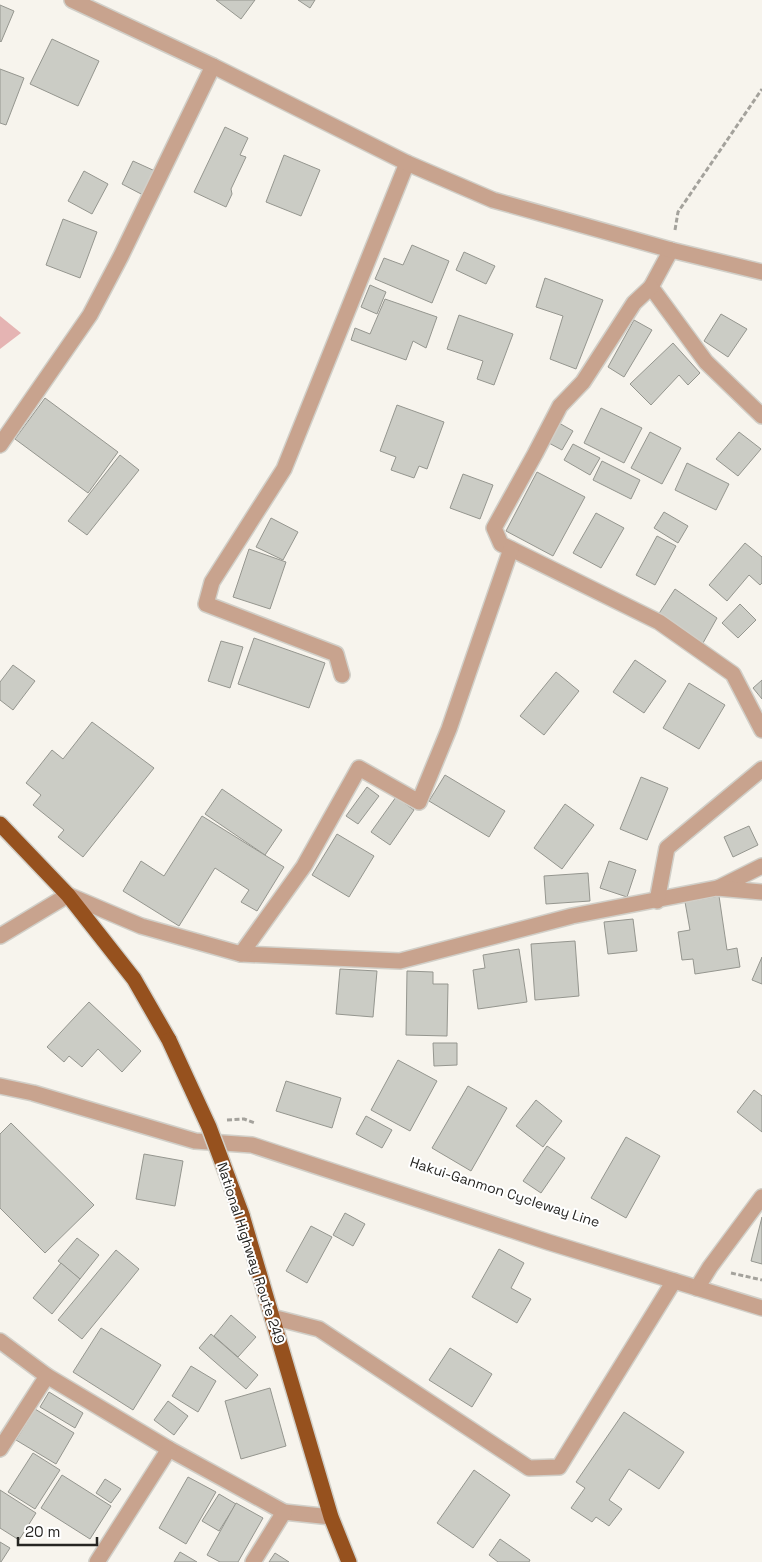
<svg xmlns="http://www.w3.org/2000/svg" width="762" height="1562" viewBox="0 0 762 1562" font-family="'Space Grotesk',sans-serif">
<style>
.green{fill:#e5b4b3}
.building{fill:#cbccc5;stroke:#95968f}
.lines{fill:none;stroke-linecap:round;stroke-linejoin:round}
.minor-casing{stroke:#d1cfc8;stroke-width:18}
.tertiary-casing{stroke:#d1cfc8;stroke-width:18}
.trunk-casing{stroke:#d1cfc8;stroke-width:18}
.path{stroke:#a4a29c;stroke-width:3;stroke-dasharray:5 2.5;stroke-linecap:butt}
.minor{stroke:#c8a38e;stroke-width:15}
.tertiary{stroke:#c8a38e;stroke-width:15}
.trunk{stroke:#96511e;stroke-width:15}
.trunk-bridge-casing{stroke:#d1cfc8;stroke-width:18;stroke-linecap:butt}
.trunk-bridge{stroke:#96511e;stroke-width:15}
.labels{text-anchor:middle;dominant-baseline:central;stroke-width:4;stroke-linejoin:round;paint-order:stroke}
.street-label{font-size:14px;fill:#262522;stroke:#fff}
</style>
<rect width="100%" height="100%" fill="#f7f4ed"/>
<polygon class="green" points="0,316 21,333 0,349"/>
<g class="building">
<polygon points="216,0 255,0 241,19"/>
<polygon points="298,0 315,0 310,8"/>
<polygon points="0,5 14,11 1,42 0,41"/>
<polygon points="52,39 99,61 78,106 30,84"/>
<polygon points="0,69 24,78 6,125 0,123"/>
<polygon points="225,127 248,138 240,155 246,157 231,189 232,194 226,207 194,192"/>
<polygon points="284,155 320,170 301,216 266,202"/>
<polygon points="133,161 155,171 143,195 122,184"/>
<polygon points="84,171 108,184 92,214 68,201"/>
<polygon points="63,219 97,232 80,278 46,265"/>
<polygon points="412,245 449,261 432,303 375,279 384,258 403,265"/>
<polygon points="464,252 495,266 486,284 456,270"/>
<polygon points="545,278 603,300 576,369 550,359 563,316 536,307"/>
<polygon points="370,285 386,292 377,314 361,307"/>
<polygon points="385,299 437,317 426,348 413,341 406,360 351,340 355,328 370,334"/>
<polygon points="721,314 747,329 728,357 704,341"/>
<polygon points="459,315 513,334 494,385 477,379 483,361 447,349"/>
<polygon points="634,320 652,330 624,377 608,367"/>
<polygon points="673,343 700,373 688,385 679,375 651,405 630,384"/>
<polygon points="45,398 118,452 88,493 15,439"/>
<polygon points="397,405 444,422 427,469 419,466 414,478 391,470 396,457 380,451"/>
<polygon points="601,408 642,428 624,463 584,443"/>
<polygon points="559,423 573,431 562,450 547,442"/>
<polygon points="650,432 681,448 662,484 631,468"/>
<polygon points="739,432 761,449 738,476 716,459"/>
<polygon points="573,444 600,458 590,475 564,460"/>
<polygon points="120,455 139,470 87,535 68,521"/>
<polygon points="602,461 640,480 631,499 593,480"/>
<polygon points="687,463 729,484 716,510 675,490"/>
<polygon points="537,472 585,497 553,556 506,531"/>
<polygon points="463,474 493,485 480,519 450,508"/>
<polygon points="664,512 688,526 678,543 654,528"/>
<polygon points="596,513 624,528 601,568 573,553"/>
<polygon points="271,518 298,532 283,560 256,547"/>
<polygon points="657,536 676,546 655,585 636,575"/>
<polygon points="745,543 762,557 762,583 760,585 749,575 727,601 709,585"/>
<polygon points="249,549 286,562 270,609 233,597"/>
<polygon points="675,589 717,618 703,643 658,615"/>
<polygon points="740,604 756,620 738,638 722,623"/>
<polygon points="254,638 325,663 309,708 238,684"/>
<polygon points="221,641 243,647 230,688 208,681"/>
<polygon points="635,660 666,681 644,713 613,692"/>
<polygon points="13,665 35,681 13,710 0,700 0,682"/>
<polygon points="556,672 579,691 544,735 520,716"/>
<polygon points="762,680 762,699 753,688"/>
<polygon points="689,683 725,705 699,749 663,728"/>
<polygon points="92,722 154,768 83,857 58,837 64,830 33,805 41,795 26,783 52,750 63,759"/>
<polygon points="445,775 505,811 489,837 429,801"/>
<polygon points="641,777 668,788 647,840 620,829"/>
<polygon points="367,787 379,796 358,824 346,816"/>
<polygon points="222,789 282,830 265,855 205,814"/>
<polygon points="396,797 414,810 390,845 371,832"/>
<polygon points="565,804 594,825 562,869 534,848"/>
<polygon points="202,816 284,867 257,911 241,902 249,890 215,868 179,926 123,891 141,861 164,876"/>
<polygon points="749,826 758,845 733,857 724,837"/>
<polygon points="337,834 374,856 349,897 312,875"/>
<polygon points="609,861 636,870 627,897 600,888"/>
<polygon points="588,873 590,901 546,904 544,876"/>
<polygon points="719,896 727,950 737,948 740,967 695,974 693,959 682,960 678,932 690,930 685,902"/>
<polygon points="633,919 637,951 608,954 604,922"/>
<polygon points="575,941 579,996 535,1000 531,944"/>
<polygon points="519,949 527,1002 478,1009 473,970 485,968 483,955"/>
<polygon points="762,957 762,984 752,980"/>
<polygon points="340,969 377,971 373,1017 336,1014"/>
<polygon points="407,971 433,972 433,984 448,984 447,1036 406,1035"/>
<polygon points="89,1002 141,1051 122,1072 98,1049 82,1067 69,1056 64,1062 47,1047"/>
<polygon points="433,1043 457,1043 457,1065 434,1066"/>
<polygon points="398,1060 437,1081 410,1131 371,1110"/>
<polygon points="286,1081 341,1098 332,1128 276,1111"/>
<polygon points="468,1086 507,1108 471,1171 432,1148"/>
<polygon points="754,1090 762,1096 762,1132 737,1112"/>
<polygon points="536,1100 562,1121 543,1147 516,1126"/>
<polygon points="366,1116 392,1130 382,1148 356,1134"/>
<polygon points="11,1123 94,1205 45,1253 0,1208 0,1134"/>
<polygon points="626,1137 660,1156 626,1218 591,1198"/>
<polygon points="547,1146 565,1158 541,1193 523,1181"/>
<polygon points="144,1154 183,1161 175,1206 136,1199"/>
<polygon points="345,1213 365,1224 353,1246 333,1235"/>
<polygon points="762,1217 762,1264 751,1261"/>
<polygon points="311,1226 332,1237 307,1283 286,1271"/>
<polygon points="77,1238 99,1255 80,1279 58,1261"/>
<polygon points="499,1249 524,1263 511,1288 531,1299 517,1323 472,1297"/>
<polygon points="116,1250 139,1269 82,1339 58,1320"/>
<polygon points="61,1263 80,1279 52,1314 33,1298"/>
<polygon points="231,1315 256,1337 238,1357 214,1336"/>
<polygon points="101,1328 161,1365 133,1410 73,1372"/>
<polygon points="211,1334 258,1375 246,1389 199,1348"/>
<polygon points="450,1348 492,1374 472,1407 429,1380"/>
<polygon points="191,1366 216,1381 198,1412 172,1396"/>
<polygon points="270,1388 286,1446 241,1459 225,1401"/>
<polygon points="49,1392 83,1413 75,1428 40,1407"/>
<polygon points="168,1401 188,1416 174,1435 154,1420"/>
<polygon points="35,1409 74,1433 56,1464 16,1440"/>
<polygon points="624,1412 684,1452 659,1489 629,1469 609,1500 622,1509 609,1526 596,1517 592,1522 571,1508 585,1488 576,1482"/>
<polygon points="33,1453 60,1470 35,1509 8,1492"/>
<polygon points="474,1470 510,1495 473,1548 437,1523"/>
<polygon points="62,1475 111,1506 90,1539 41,1508"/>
<polygon points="188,1477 216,1492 186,1544 159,1528"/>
<polygon points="105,1479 121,1489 111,1503 96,1493"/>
<polygon points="0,1490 36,1513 19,1540 0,1528"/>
<polygon points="219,1494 236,1504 219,1531 202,1521"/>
<polygon points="236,1503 263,1518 238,1562 220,1562 207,1555"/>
<polygon points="500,1539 530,1560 529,1562 498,1562 489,1555"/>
<polygon points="0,1542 10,1548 1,1562 0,1562"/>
<polygon points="180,1552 197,1562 174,1562"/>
<polygon points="275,1553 289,1562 269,1562"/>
</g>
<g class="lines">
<defs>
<g id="minor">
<polyline points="671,250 651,287 706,362 762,416"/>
<polyline points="651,287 634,303 583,382 560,406 535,454 494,528 501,544 659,622 733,674 762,730"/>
<polyline points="0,445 90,315 121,256 213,66"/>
<polyline points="342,675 336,654 206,604 212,582 284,469 407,163"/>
<polyline points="718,888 762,866"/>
<polyline points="68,895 141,926 241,954 400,961 572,916 717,888 762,892"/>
<polyline points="657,901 667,848 762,769"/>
<polyline points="241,954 304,866 359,768 419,802 449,729 511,549"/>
<polyline points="0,1086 33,1093 195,1141 252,1145 548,1242 762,1308"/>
<polyline points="697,1288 710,1267 762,1197"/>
<polyline points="272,1317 319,1329 529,1468 559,1467 674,1281"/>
<polyline points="0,1341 47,1376"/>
<polyline points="0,1449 47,1376 169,1449 284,1512 331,1517"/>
<polyline points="97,1562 169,1449"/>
<polyline points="253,1562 284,1512"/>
</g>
<g id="tertiary">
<polyline points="72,0 213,66 407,163 493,200 671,250 762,272"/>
<polyline points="0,936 68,895"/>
</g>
<g id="trunk">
<polyline points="0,824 68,895 134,979 169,1040"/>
<polyline points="242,1215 331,1517 349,1562"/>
</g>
</defs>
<use href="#minor" class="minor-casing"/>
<use href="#tertiary" class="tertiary-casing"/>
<use href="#trunk" class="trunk-casing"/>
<g class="path">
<polyline points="675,230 678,212 762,89"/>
<polyline points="227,1120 244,1119 255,1123"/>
<polyline points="731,1273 762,1280"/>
</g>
<use href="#minor" class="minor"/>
<use href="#tertiary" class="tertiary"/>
<use href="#trunk" class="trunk"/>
<defs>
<polyline id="trunk-bridge" points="169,1040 209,1127 242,1215"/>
</defs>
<use href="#trunk-bridge" class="trunk-bridge-casing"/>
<use href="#trunk-bridge" class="trunk-bridge"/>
</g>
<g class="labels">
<g class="street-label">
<text transform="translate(505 1192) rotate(18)">Hakui-Ganmon Cycleway Line</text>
<text transform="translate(251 1253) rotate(72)">National Highway Route 249</text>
</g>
</g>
<path d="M18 1537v8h79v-8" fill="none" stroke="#262522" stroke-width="2.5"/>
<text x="25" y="1537" font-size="15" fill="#262522" stroke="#ffffff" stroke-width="4" paint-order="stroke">20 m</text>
</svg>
